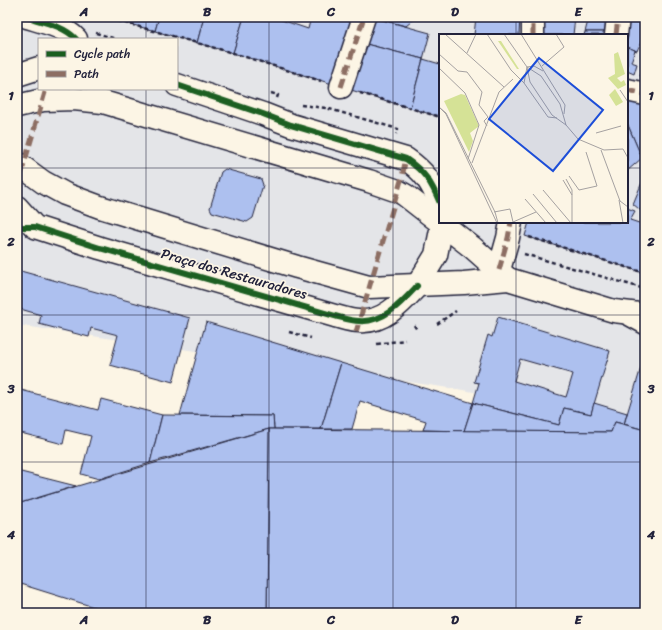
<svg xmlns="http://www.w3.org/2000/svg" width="662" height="630" viewBox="0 0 662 630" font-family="Sriracha,sans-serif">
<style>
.built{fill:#e4e5e8;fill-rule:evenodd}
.building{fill:#adc0ef;stroke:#22223b;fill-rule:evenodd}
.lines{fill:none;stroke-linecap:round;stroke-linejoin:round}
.lane-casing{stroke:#22223b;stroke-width:14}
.street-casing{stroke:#22223b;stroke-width:25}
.secondary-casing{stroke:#22223b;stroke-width:25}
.primary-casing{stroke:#22223b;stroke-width:25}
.path{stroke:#22223b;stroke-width:2.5;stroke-dasharray:4 3;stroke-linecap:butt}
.lane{stroke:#fcf5e5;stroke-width:11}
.street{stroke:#fcf5e5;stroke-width:22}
.secondary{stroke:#fcf5e5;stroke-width:22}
.primary{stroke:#fcf5e5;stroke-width:22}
.quiet{stroke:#8d6e63;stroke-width:5;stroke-dasharray:10 5;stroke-linecap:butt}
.cycleway-casing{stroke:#fcf5e5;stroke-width:8}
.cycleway{stroke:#1b5e20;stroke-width:6}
.grid{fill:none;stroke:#22223b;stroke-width:1;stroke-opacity:0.55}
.labels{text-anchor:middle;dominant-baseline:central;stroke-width:3.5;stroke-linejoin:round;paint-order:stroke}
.street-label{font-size:14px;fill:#22223b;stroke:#fcf5e5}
.inset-road{fill:none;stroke:#a5a1a1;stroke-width:1}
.view{fill:#1d4ed8;fill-opacity:0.15;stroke:#1d4ed8;stroke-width:2}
.inset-edge{fill:none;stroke:#22223b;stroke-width:2}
.neatline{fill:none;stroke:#22223b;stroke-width:1.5}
.grid-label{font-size:13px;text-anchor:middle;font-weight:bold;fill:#22223b}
</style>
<rect width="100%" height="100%" fill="#fcf5e5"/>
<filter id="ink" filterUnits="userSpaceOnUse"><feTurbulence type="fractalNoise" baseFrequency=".025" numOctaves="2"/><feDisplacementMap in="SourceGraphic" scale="8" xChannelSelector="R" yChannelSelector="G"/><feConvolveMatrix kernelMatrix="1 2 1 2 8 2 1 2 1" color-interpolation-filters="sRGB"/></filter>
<g filter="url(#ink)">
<path class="built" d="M17 17H645V613H113L17 583V504L269 429 464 431 615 422 624 424 591 414 463 390 17 325ZM440 35H627V222H440ZM39 39H177V89H39Z"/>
<g class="building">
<polygon points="112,17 159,17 155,31 112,19"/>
<polygon points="159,17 204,17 197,43 155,31"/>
<polygon points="204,17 244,17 233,53 197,43"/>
<polygon points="244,17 273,17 308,29 311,17 353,17 332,84 233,53"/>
<polygon points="377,17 417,17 406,26 375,18"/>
<polygon points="476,17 520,17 519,35 474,35"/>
<polygon points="544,17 575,17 573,35 543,35"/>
<polygon points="589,17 612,17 610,32 585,32"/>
<polygon points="625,17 645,17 645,22 625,18"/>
<polygon points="375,18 430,33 423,59 366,44"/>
<polygon points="625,18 645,22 641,42 637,51 627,47"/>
<polygon points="645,25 645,44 641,42"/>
<polygon points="585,32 610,32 610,35 584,35"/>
<polygon points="366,44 423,59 410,108 351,90"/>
<polygon points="627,47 635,50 631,62 637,64 634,74 627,71"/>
<polygon points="423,59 440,64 440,117 410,108"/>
<polygon points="645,62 645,78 640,76"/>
<polygon points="627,99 645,104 645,167 643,165 642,158 627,123"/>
<polygon points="627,123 642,158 627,171"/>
<polygon points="225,169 261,179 263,185 253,218 247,222 212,212 210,208 221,172"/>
<polygon points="645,175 645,214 633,204"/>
<polygon points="627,208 635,211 630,220 642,224 645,220 645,273 525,236 529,222 627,222"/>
<polygon points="17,270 190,318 173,382 110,365 118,335 91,328 89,337 39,324 41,315 17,308"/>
<path d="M498 317 610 351 591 414 564 408 559 425 473 403 479 383 474 382 488 335 492 337ZM520 359 573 374 566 397 514 381Z"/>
<polygon points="206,322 341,363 321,429 274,429 273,416 180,415"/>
<polygon points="643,361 645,362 645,430 624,424"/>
<polygon points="341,363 473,403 464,431 423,430 426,421 360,401 352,429 321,429"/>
<polygon points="17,389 98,410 101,399 162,415 150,463 99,479 81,474 91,436 66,430 63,444 17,432"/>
<polygon points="473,403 559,425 564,408 591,414 594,403 627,413 624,424 615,422 611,432 464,431"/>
<polygon points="162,415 273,416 274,429 269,429 150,463"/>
<polygon points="615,422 645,430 645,600 640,613 267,613 269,429 611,432"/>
<polygon points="269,429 267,613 113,613 17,583 17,504"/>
<polygon points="17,471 76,486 17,504"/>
<polygon points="645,600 645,613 640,613"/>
</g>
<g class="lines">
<defs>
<polyline id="lane" points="625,318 645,329"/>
<g id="street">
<path d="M27 17C43 22 64 26 76 39"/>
<polyline points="533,35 533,17"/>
<polyline points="616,35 618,17"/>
<polyline points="341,87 364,17"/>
<polyline points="627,90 645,94"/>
<polyline points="499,270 508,238 511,222"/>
</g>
<g id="secondary">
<polyline points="17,75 39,68"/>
<path d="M177 85 263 114 291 125 406 159C425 172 431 182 440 203"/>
<path d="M17 207 35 227 100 248 335 316C343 318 351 321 359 321 384 323 402 302 417 286"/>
</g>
<g id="primary">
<polyline points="17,106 43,100 74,99 103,102 369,181 398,191 405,195 473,248 508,279"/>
<polyline points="17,163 43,182 65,194 100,207 297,267 369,287 464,283 508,279 614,311 639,314 645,314"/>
<polyline points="417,286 436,255 442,225"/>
</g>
</defs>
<use href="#lane" class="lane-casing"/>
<use href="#street" class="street-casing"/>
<use href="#secondary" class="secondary-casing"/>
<use href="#primary" class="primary-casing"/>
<g class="path">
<polyline points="104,17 233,53 321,81"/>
<polyline points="96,33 116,39"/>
<polyline points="271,93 278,95 277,98"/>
<polyline points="360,93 440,117"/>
<polyline points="301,105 326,108 398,129 396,134"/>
<polyline points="529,237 645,273"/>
<polyline points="524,254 645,289"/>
<polyline points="437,324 456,311"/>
<polyline points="414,325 417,330"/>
<polyline points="289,332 311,338"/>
<polyline points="377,344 405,340"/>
</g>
<use href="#lane" class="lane"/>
<use href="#street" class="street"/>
<use href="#secondary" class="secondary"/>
<use href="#primary" class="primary"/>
<g class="quiet">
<polyline points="533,35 533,17"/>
<polyline points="616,35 618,17"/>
<polyline points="341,87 364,17"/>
<polyline points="627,90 645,94"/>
<polyline points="17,188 46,89"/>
<polyline points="499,270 508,238 511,222"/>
<polyline points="356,332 402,177 406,158"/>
</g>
<defs>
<g id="cycleway">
<path d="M27 17C43 22 64 26 76 39"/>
<path d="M177 85 263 114 291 125 406 159C425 172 431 182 440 203"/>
<path d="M17 227H35L100 248 335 316C343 318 351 321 359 321 384 323 402 302 417 286"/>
</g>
</defs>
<use href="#cycleway" class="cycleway-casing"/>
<use href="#cycleway" class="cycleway"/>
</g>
</g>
<path class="grid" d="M146 17V39M269 17V613M393 17V613M516 17V35M146 89V613M17 168H440M627 168H645M516 222V613M17 315H645M17 462H645"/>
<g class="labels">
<g class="street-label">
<text transform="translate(234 274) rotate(16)">Praça dos Restauradores</text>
</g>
</g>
<g transform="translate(439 34)">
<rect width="189" height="189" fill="#fcf5e5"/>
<path d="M59 7H62L80 35H78ZM179 18 186 40 178 44 182 48 185 46 187 51 179 55 169 44 176 40 175 20ZM176 55 184 68 177 72 170 61ZM22 60 26 61 40 92 31 99 34 107 30 118 5 67Z" fill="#d5e296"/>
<path class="inset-road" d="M6 0 65 53M48 0 72 36 85 49M65 0 88 33 91 48 113 81 127 91 139 105 165 116 184 115 189 124M82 0 126 71 125 80M28 19 37 0M0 20 19 37 28 38 43 58 40 71 49 83 45 87 48 92M103 32 125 13 117 0M88 33 102 42 121 70 127 91M0 34 26 59 40 91 29 125M104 37 95 32 88 33 85 49 109 83 118 84M181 56 189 68M0 73 7 80 58 189M0 73 7 79 56 178 59 189M157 99 182 92M162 116 181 167 189 173M33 129 60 58 74 45M130 142 140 156 158 152 147 118M127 145 133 156V189M124 146 133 161M104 156 132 189M94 160 118 189M86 165 107 189M180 166 184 189M55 178 71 175 74 188 97 178"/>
<path class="view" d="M100 24 164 76 114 137 50 85Z"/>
<rect width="189" height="189" class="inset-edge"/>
</g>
<rect width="662" height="630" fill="none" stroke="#fcf5e5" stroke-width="44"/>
<rect x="38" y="38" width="140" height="52" fill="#fcf5e5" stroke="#a5a1a1"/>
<rect x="46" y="51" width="20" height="6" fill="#1b5e20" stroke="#a5a1a1"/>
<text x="74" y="58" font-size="12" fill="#22223b">Cycle path</text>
<rect x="46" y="71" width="20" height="6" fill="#8d6e63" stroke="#a5a1a1"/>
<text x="74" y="78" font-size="12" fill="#22223b">Path</text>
<rect x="22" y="22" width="618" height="586" class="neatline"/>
<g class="grid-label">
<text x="84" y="16">A</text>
<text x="207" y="16">B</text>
<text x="331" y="16">C</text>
<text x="455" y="16">D</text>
<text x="578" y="16">E</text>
<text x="11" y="100">1</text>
<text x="651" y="100">1</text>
<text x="11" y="246">2</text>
<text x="651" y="246">2</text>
<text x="11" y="393">3</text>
<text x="651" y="393">3</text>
<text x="11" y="539">4</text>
<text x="651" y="539">4</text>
<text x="84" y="624">A</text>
<text x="207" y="624">B</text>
<text x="331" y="624">C</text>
<text x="455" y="624">D</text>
<text x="578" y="624">E</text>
</g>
</svg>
